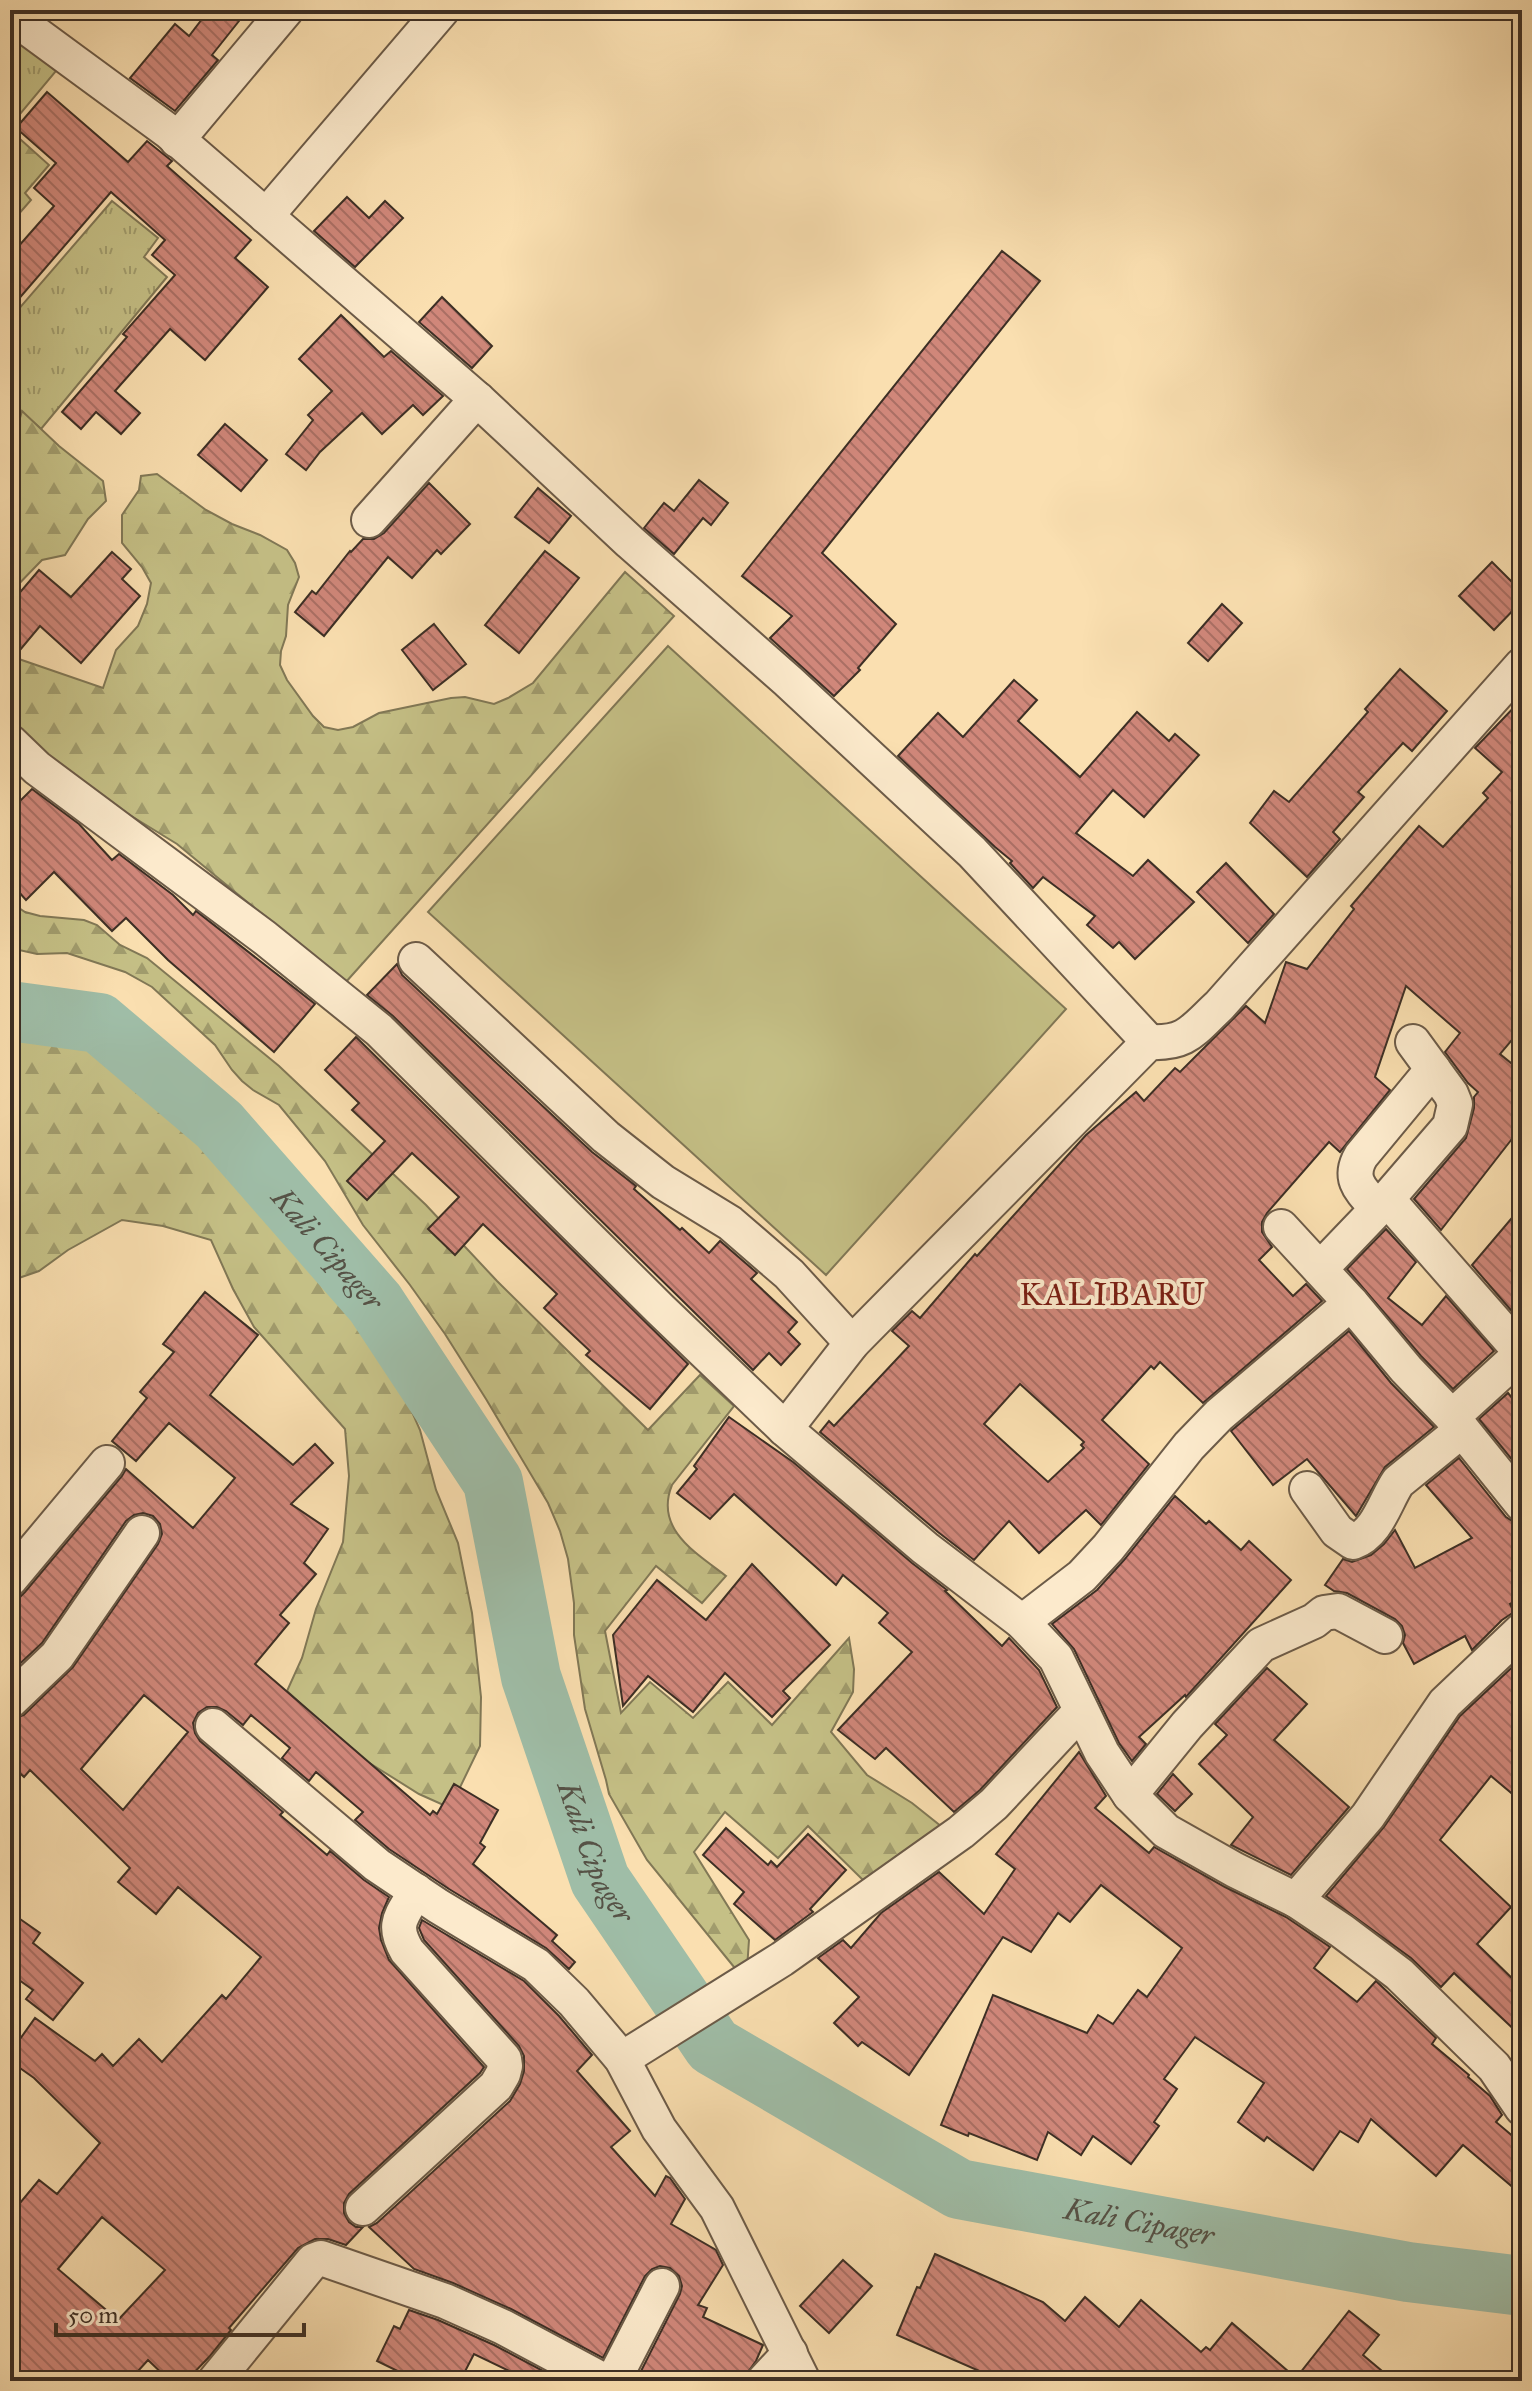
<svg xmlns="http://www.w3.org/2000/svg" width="1532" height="2391" viewBox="0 0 1532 2391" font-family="'IM FELL Great Primer',serif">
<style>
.grass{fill:url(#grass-tufts);stroke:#817856;stroke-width:2}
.forest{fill:url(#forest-firs);stroke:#817856;stroke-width:2}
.pitch{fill:#c5c086;stroke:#817856;stroke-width:2}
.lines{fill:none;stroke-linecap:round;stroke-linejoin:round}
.river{stroke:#9fbda7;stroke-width:60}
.building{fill:url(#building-back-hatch);stroke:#3d2f25;stroke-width:2;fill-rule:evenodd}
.minor-casing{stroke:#6c5b48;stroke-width:38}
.minor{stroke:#fceacc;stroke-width:34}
.labels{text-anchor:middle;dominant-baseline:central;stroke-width:8;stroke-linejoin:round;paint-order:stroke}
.water-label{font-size:30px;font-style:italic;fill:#565246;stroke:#fceacc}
.quarter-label{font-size:32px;letter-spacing:2px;fill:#7a1f14;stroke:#fceacc}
</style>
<defs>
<pattern id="grass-tufts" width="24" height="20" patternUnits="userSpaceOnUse" patternTransform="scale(2)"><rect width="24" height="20" fill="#c5c086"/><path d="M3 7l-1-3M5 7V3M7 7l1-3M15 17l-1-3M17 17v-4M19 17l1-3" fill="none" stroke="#a19c6d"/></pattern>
<pattern id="forest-firs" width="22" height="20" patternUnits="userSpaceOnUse" patternTransform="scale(2)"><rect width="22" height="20" fill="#c5c086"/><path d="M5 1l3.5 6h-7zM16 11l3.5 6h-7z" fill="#a19c6d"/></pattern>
<pattern id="building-back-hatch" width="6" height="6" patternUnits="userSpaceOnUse" patternTransform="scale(2)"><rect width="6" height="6" fill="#d0877a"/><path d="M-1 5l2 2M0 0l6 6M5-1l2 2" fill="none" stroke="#aa6f64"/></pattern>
</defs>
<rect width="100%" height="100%" fill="#fadfb0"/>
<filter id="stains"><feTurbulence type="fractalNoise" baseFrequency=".0025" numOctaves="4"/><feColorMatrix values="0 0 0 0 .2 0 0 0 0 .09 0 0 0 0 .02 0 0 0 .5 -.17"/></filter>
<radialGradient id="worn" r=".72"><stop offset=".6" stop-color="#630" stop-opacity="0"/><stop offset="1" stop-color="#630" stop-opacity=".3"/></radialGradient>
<g class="grass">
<polygon points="10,34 56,71 10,126"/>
<polygon points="112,201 158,238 144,257 167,277 41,429 22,412 10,453 10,319"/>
</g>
<g class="forest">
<polygon points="10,130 49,165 25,193 31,200 10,224"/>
<polygon points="22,411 59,446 103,481 106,501 88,519 65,555 42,560 10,593 10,453"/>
<polygon points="157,474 206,510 232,524 260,535 287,550 295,563 299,577 288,605 286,636 281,651 280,665 287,680 313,716 324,727 338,730 353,727 379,713 451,698 465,697 494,704 508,698 533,683 625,572 674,616 345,983 177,844 66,776 10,727 10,656 103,688 116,650 138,626 147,604 151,583 142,567 122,543 122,515 139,490 141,476"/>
<path d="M10 902 25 912 40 916 84 920 97 925 120 945 147 958 279 1066 426 1205 497 1281 648 1430 700 1375 734 1406 672 1485C654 1529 696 1553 726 1576L702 1603 656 1566 605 1631 621 1713 650 1682 693 1718 728 1682 772 1725 849 1638 854 1669 853 1692 831 1732 867 1775 912 1803 947 1831 866 1883 808 1826 778 1858 725 1812 694 1852 749 1940 747 1969 734 1967 647 1860 609 1794 606 1780 585 1709 574 1635V1603L568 1559 560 1531 548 1503 486 1399 445 1334 410 1285 363 1225 325 1161 279 1105 253 1090 242 1081 232 1070 215 1045 152 987 125 972 67 953 37 954 10 948Z"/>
<polygon points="74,1037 124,1062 191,1124 263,1202 323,1279 402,1389 420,1430 436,1490 458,1543 472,1613 481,1697 480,1746 450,1808 419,1794 355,1754 287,1691 302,1658 316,1609 343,1542 349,1476 345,1429 254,1327 233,1289 211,1240 163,1226 122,1220 68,1250 39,1271 10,1281 10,1039"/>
</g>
<polygon class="pitch" points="668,646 1066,1009 826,1275 428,912"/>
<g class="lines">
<path class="river" id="s1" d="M10 1011 99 1023 219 1125 375 1303 493 1482 531 1677 600 1880 713 2046 959 2189 1408 2272 1522 2286"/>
</g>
<g class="building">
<polygon points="209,10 225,10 239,21 212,55 218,60 175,111 130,78 175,24 189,36"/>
<polygon points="47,92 128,162 147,141 172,161 167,166 251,240 235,258 268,287 205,360 170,329 115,391 140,413 121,434 96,412 81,429 62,412 127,337 123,334 175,275 152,255 165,240 111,192 10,309 10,256 54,206 34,188 56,163 16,128"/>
<polygon points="347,197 369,218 385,201 403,218 355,267 314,231"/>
<polygon points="1002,251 1040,281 822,553 896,624 858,668 860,670 834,696 770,638 792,616 742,576"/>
<polygon points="442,297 492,346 472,368 419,322"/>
<polygon points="341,315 384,357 391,351 443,396 423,415 413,405 382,434 362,413 320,452 306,470 286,454 313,420 308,415 332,391 299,359"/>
<polygon points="225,424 267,460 241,491 198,455"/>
<polygon points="699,480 728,503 711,525 703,518 674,554 644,528 664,503 674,511"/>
<polygon points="429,483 470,524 441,554 437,550 412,578 388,557 324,636 295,612 312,591 316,594 350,551 351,552 363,539 374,539 384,533"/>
<polygon points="538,488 571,516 549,543 515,517"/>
<polygon points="545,551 579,578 519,653 485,625"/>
<polygon points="112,552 131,569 122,579 140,596 81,663 40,626 10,662 10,604 39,570 71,597"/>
<polygon points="1492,562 1522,592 1522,601 1494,630 1459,596"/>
<polygon points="1222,604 1242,623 1208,661 1188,643"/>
<polygon points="434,624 466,664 433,690 402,650"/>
<polygon points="1400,669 1447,711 1412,751 1403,743 1358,792 1364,797 1333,832 1340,839 1307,877 1250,823 1274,791 1289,802 1368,712 1365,709"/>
<polygon points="1014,680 1037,700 1018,721 1080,777 1137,712 1169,741 1175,734 1199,755 1144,817 1113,790 1076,833 1133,876 1148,860 1194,902 1135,959 1119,942 1113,948 1087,925 1095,916 1043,877 1033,888 1010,863 1012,861 995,847 898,756 938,713 963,737"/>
<path d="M1522 699V1028L1500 1054 1522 1072V1126L1441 1230 1414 1199 1466 1138 1474 1108V1097L1478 1092 1468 1083 1445 1052 1460 1033 1406 986 1375 1077 1390 1090 1340 1152 1329 1142 1267 1213 1262 1222V1232L1272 1247 1259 1260 1293 1296 1306 1284 1322 1301 1203 1403 1160 1362 1154 1369 1151 1366 1102 1420 1149 1464 1101 1525 1086 1510 1039 1553 1009 1521 974 1560 938 1532 820 1432 829 1421 834 1426 909 1346 892 1331 912 1311 920 1318 975 1254 977 1256 1086 1135 1136 1092 1144 1101 1175 1068 1180 1072 1246 1006 1265 1023 1286 962 1307 969 1354 909 1351 906 1419 826 1443 847 1488 798 1483 793 1502 772 1475 748ZM1020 1384 1084 1442 1081 1445 1084 1448 1048 1482 984 1424Z"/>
<polygon points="32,789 79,824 112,860 119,854 173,895 193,915 196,911 315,1004 274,1052 168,960 126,918 112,931 54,872 26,900 10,882 10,811"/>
<polygon points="1226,863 1274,914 1248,943 1197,892"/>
<polygon points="397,964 402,975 592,1152 636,1186 634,1189 680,1230 682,1228 709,1253 720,1241 757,1273 751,1279 797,1322 788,1332 800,1344 781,1365 769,1353 753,1370 393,1016 367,995"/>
<polygon points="356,1037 688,1364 650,1409 586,1355 590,1351 544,1308 557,1294 483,1224 455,1255 428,1229 459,1197 412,1153 367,1200 347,1181 385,1141 352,1110 359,1103 325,1070"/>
<polygon points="1522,1206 1522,1323 1472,1265"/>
<polygon points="1386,1229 1416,1262 1388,1298 1422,1325 1446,1296 1494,1351 1453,1389 1421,1356 1347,1269"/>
<path d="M205 1292 258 1335 210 1395 293 1465 315 1444 333 1463 291 1504 328 1529 304 1563 316 1574 280 1615 289 1623 255 1664 430 1815 433 1811 437 1814 454 1784 498 1810 480 1843 485 1847 473 1864 557 1935 552 1941 575 1962 569 1969 546 1948 449 1889 389 1849 355 1820 363 1812 316 1772 309 1781 282 1758 290 1748 251 1715 243 1725 226 1711 217 1707H207L198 1713 193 1723 195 1733 200 1741 283 1812 280 1815 327 1855 330 1851 364 1880 389 1897 382 1913 379 1928 381 1940 389 1960 484 2067 480 2073 349 2194 344 2203V2213L349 2222 356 2227H363L346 2245 328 2239H315L298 2248 229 2328 231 2330 210 2356 186 2381H170L148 2360 129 2381H10V2215L39 2180 57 2194 100 2143 34 2078 10 2061V2053L35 2018 95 2061 102 2054 113 2066 139 2039 162 2062 222 1995 226 1999 261 1957 178 1887 156 1914 118 1882 130 1868 30 1770 24 1777 10 1764V1720L24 1715 73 1667 158 1544 162 1534 160 1524 153 1516 143 1513 134 1515 126 1521 42 1643 10 1673V1607L25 1592 122 1476 126 1469 193 1528 235 1478 169 1423 136 1461 112 1441 147 1398 140 1392 174 1352 163 1344ZM144 1695 188 1732 123 1810 81 1769ZM102 2217 165 2270 118 2320 58 2269Z"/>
<polygon points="1349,1331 1391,1383 1434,1427 1385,1467 1356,1516 1307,1459 1273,1485 1231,1431"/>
<polygon points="1508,1393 1522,1410 1522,1472 1479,1419"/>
<polygon points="729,1417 793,1462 912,1563 947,1590 945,1591 1002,1646 1009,1638 1039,1670 1057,1707 980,1790 954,1812 886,1748 875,1759 838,1730 912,1652 879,1623 888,1613 843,1575 836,1585 734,1494 710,1519 677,1493 697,1469 694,1466"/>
<polygon points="1459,1458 1506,1517 1514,1522 1522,1524 1522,1597 1510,1604 1514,1612 1502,1620 1472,1650 1465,1636 1414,1664 1403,1643 1405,1635 1402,1626 1395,1619 1347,1593 1334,1591 1325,1585 1343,1559 1352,1562 1371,1555 1384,1544 1395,1530 1415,1568 1472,1538 1426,1485"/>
<polygon points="1175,1496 1206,1524 1209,1521 1241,1550 1249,1541 1291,1580 1186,1697 1185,1695 1139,1737 1146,1744 1132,1761 1119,1743 1074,1649 1052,1624 1097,1590 1124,1560"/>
<polygon points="752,1564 830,1645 783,1691 790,1698 772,1717 725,1673 693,1712 648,1676 623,1706 613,1635 657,1580 706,1620"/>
<polygon points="1522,1658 1522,1802 1491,1776 1440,1840 1511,1907 1477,1944 1522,1988 1522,2037 1454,1973 1441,1987 1411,1958 1326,1896 1384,1827 1460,1716"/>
<polygon points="1267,1668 1307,1704 1274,1740 1349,1807 1291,1875 1231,1845 1253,1817 1199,1764 1227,1735 1215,1724"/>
<polygon points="1079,1752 1106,1796 1095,1808 1149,1853 1154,1847 1225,1887 1286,1917 1330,1947 1314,1968 1357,2002 1376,1981 1436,2038 1432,2044 1469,2075 1468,2077 1490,2096 1502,2115 1496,2122 1522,2144 1522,2195 1463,2145 1436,2176 1371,2119 1358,2142 1340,2131 1313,2170 1267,2137 1264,2141 1238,2122 1264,2083 1195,2037 1164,2079 1177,2089 1154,2122 1159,2126 1131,2164 1093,2136 1081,2155 1048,2132 1037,2160 969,2133 968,2136 941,2125 993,1995 1087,2033 1098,2015 1113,2024 1138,1990 1147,1997 1182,1948 1101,1885 1070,1922 1058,1913 1031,1952 1003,1937 909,2075 862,2042 858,2046 834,2023 859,1997 818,1958 843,1940 851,1948 881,1913 939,1872 984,1914 1015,1869 996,1854"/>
<polygon points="1173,1774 1192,1794 1175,1811 1157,1794"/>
<polygon points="726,1828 768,1865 771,1861 777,1867 808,1834 846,1870 810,1909 813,1912 775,1940 734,1904 744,1892 703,1855"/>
<polygon points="10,1912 40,1933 33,1943 83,1983 53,2020 26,1999 33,1990 12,1975 10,1977"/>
<polygon points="422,1920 524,1981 559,2016 592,2055 577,2071 630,2131 611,2147 655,2196 666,2176 670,2178 685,2199 671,2224 716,2250 723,2265 698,2305 707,2308 703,2317 763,2345 756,2361 745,2376 745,2381 636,2381 680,2294 682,2286 679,2276 670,2268 660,2266 652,2269 645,2276 603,2358 511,2309 453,2283 414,2269 369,2227 377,2223 510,2101 520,2084 524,2071 524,2056 519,2046 424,1940 419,1928"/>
<polygon points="935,2254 1043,2302 1065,2321 1085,2297 1119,2327 1141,2300 1201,2352 1206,2347 1210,2350 1232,2323 1296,2378 1349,2311 1379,2335 1363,2355 1394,2381 1002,2381 897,2335 917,2287 920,2288"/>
<polygon points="843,2260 872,2286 829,2333 800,2306"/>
<polygon points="409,2310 438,2320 494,2345 562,2381 530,2381 474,2354 460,2381 418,2381 377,2361 394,2326 400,2329"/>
</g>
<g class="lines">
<defs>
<g id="minor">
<polyline points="10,15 168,131 477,399 630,542 788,681 972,852 1149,1042"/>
<polyline points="177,140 286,10"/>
<polyline points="266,216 442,10"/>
<polyline points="369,520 477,399"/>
<polyline points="10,742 37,768 265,938 379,1030 661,1310 785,1429 925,1548 1022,1622 1056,1658 1102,1753 1130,1795 1166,1831 1235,1870 1296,1900 1342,1931 1399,1974 1494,2067 1522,2108"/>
<polyline points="416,960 606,1137 663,1182 730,1223 789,1274 852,1343"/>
<polyline points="1387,1199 1522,1353"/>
<path d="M1378 1209C1362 1191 1347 1180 1361 1156L1433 1069"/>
<polyline points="1281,1227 1351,1303 1406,1369 1452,1417 1522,1504"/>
<polyline points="1320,1269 1387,1199 1450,1126 1455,1104 1451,1094 1413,1042"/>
<polyline points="1452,1417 1522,1353"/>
<path d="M785 1429 852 1343 1149 1042C1187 1044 1193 1030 1219 1006L1522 665"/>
<path d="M1307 1489 1337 1531 1353 1542C1378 1533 1385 1501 1398 1482L1462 1430"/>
<polyline points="10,1579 107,1463"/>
<polyline points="1022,1622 1082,1576 1108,1548 1189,1446 1219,1415 1351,1303"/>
<polyline points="10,1701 57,1656 142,1533"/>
<polyline points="213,1726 377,1865 438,1906 536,1965 574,2002 622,2059 659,2129 717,2208 803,2381"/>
<polyline points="1130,1795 1187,1725 1261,1645 1314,1621 1324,1613 1338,1611 1385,1636"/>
<polyline points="1296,1900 1368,1816 1445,1703 1522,1630"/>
<polyline points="622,2059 782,1959 961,1832 994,1804 1081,1711"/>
<path d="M363 2208 496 2086 503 2074 505 2066 504 2059 407 1951C391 1923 402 1917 416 1891"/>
<polyline points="215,2381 313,2261 321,2258 445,2301 503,2327 604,2381"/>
<polyline points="613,2381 662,2286"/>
<polyline points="764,2381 790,2353"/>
</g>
</defs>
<use href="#minor" class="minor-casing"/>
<use href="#minor" class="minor"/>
</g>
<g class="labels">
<g class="water-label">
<text stroke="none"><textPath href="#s1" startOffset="412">Kali Cipager</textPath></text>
<text stroke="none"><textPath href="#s1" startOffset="1084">Kali Cipager</textPath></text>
<text stroke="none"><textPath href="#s1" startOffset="1780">Kali Cipager</textPath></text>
</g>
<g class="quarter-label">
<text x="1113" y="1294">KALIBARU</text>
</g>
</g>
<rect width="1532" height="2391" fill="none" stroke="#fadfb0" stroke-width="40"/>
<rect x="12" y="12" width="1508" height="2367" fill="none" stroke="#3d2f25" stroke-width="4"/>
<rect x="20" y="20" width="1492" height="2351" fill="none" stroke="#3d2f25" stroke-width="2"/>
<path d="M56 2323v12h248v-12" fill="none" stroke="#3d2f25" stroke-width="4"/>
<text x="68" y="2323" font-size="24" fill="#3d2f25" stroke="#fceacc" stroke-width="6" paint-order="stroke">50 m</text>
<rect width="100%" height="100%" filter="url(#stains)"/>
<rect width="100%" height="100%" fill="url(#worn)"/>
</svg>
